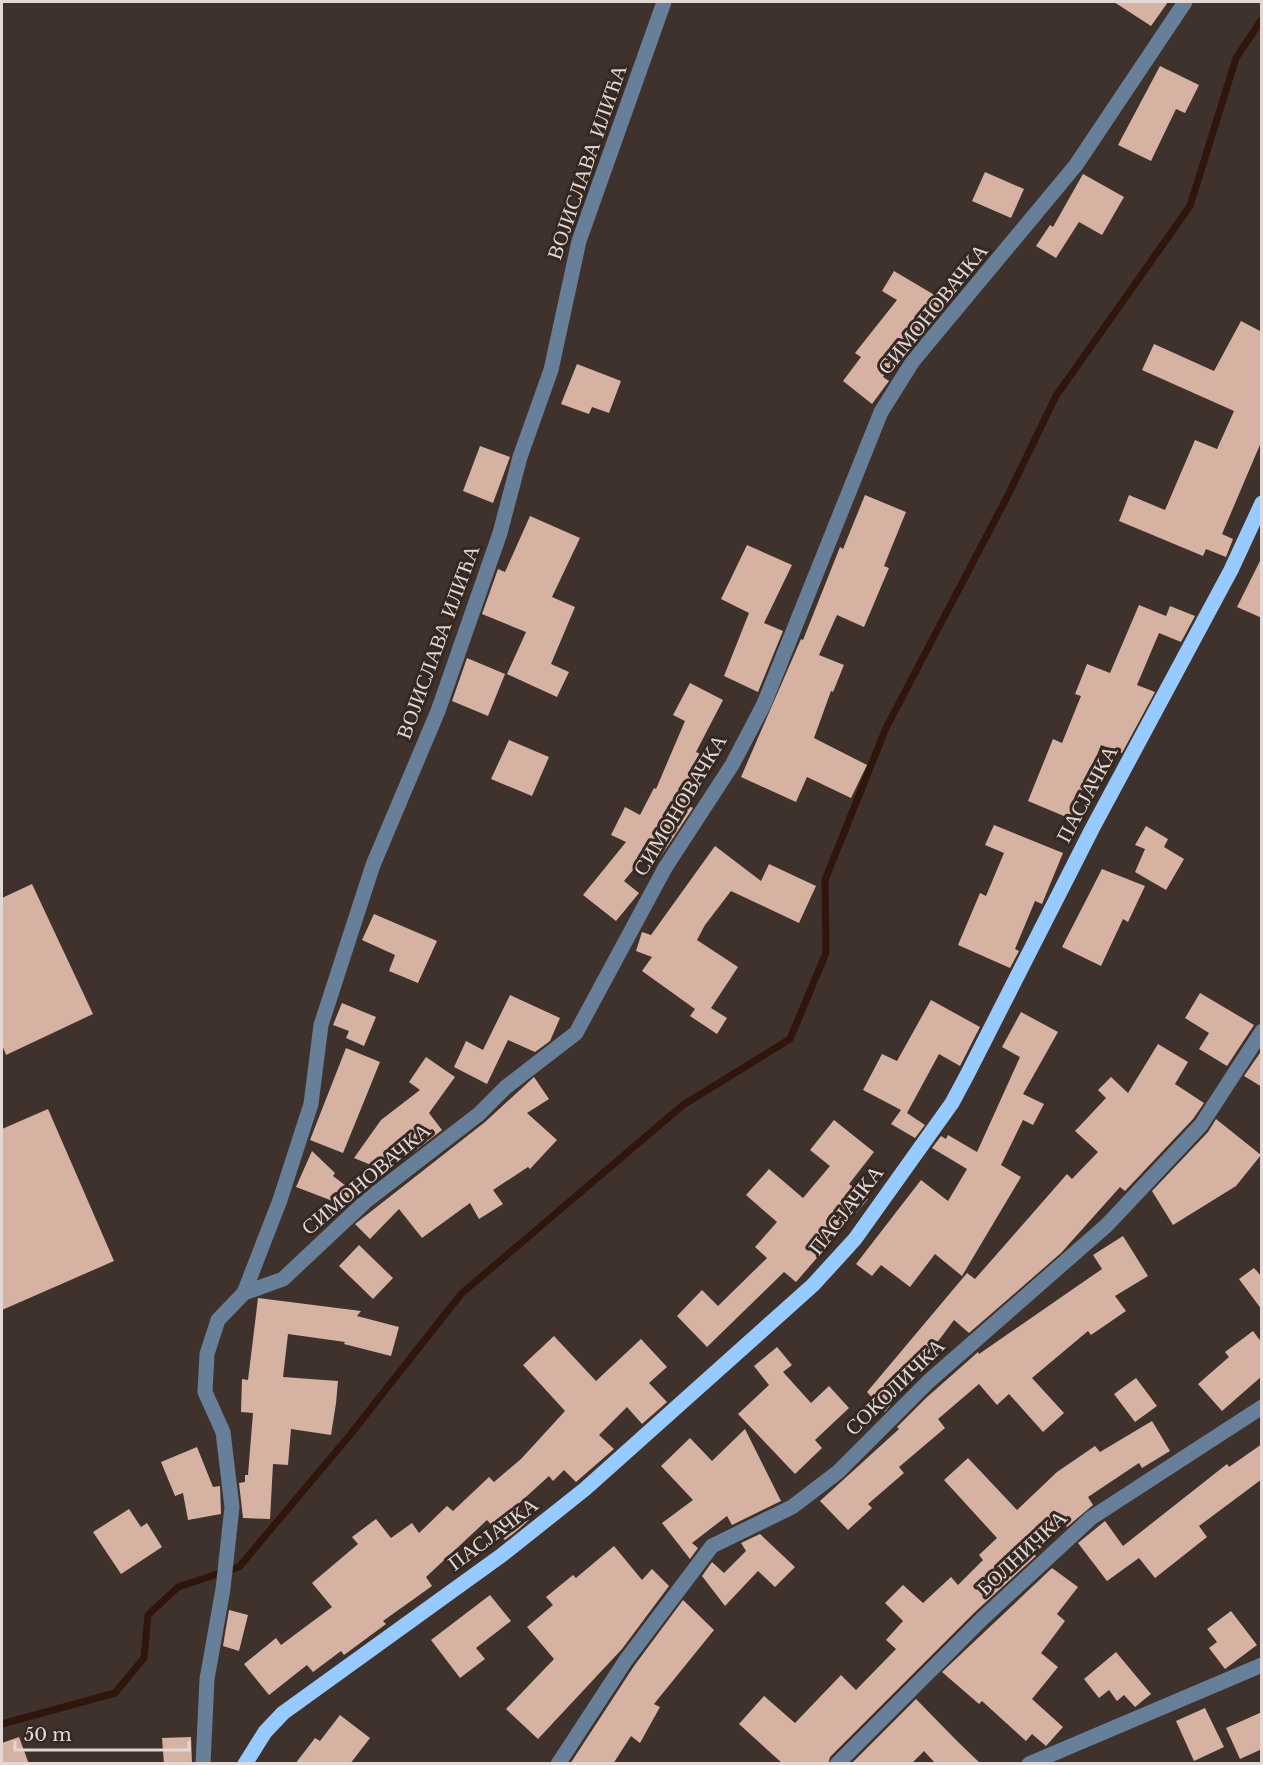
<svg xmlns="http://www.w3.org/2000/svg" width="1263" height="1765" viewBox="0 0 1263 1765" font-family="'Libre Baskerville',serif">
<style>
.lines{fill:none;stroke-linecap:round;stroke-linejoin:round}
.stream{stroke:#2f150a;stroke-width:7}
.building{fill:#d6b2a3}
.minor{stroke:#677f99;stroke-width:15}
.major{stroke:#97cafe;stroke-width:15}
.labels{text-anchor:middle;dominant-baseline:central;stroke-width:6;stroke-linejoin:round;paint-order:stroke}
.street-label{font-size:21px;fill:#e2d8d5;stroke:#352721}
</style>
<rect width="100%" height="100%" fill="#3f312b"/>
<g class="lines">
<polyline class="stream" points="2,1724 115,1693 144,1658 148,1615 178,1587 239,1567 350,1435 461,1294 683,1105 790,1039 826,953 825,880 886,728 1007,497 1056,396 1190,206 1236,58 1262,19"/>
</g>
<g class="building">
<polygon points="1114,2 1168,2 1151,26"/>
<polygon points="1160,66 1199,85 1185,113 1176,109 1151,161 1118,145"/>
<polygon points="985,172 1024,189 1011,218 972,201"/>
<polygon points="1083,174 1124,197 1102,235 1079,222 1056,258 1036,246 1050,225 1053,227"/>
<polygon points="894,271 948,303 933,321 929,319 883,377 889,381 872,404 843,381 861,357 855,353 897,300 882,291"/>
<polygon points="1241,321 1262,332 1262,440 1222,534 1233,539 1226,557 1206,549 1203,556 1119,521 1129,495 1165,510 1195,440 1217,449 1234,411 1142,370 1154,344 1214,371"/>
<polygon points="577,364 621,381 609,413 592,407 589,414 561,404"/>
<polygon points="480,446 510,457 493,503 463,491"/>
<polygon points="865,495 906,512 884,566 889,568 864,627 837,615 819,655 844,665 833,692 831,691 814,738 867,765 851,798 807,777 796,802 741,777 801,639 803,640 840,547 843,549"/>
<polygon points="530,516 580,538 552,597 575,607 551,664 569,672 557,697 507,674 526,632 482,614 498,569 505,572"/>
<polygon points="747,545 792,565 764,623 783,631 758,692 724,676 749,613 721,599"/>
<polygon points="1262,557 1262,618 1237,607"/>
<polygon points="1139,605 1166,616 1170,606 1195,616 1181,642 1159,633 1137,685 1155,692 1122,753 1101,745 1071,819 1028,801 1053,739 1062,743 1081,696 1075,694 1087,664 1110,673"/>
<polygon points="467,658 505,674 488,716 452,701"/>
<polygon points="690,683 723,700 696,752 704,756 685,804 693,808 659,859 647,853 624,881 639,893 616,921 583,895 626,842 611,835 625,807 640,815 654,788 656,789 685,721 673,715"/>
<polygon points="509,740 549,757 532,796 491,779"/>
<polygon points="994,825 1063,853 1042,904 1035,901 1015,949 1019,951 1010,968 958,945 980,893 986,896 1004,853 985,845"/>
<polygon points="1146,826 1168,839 1164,847 1184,859 1166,890 1135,872 1145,849 1135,845"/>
<polygon points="715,846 761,881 769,864 816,886 799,923 731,891 705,925 697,940 738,967 711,1008 727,1018 717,1034 690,1016 695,1009 642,971 652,957 636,951 642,932 651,935"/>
<polygon points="1102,869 1145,886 1128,922 1123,919 1101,966 1062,947"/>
<polygon points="32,884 93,1014 6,1055 2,1045 2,898"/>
<polygon points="374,914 437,941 418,983 389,971 395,955 362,940"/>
<polygon points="1200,993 1254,1025 1227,1066 1199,1049 1209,1033 1185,1018"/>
<polygon points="510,995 560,1018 550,1041 535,1052 508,1040 487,1084 454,1067 466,1041 483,1050"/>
<polygon points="931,1000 980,1027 960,1066 939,1054 907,1113 925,1125 915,1138 891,1124 901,1110 863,1090 882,1054 897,1061"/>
<polygon points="342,1003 376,1017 364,1046 346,1038 349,1031 333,1025"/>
<polygon points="1021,1012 1058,1032 1023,1094 1044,1104 1033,1125 1023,1120 1001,1165 1021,1177 962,1276 935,1254 910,1287 881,1265 872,1276 856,1264 921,1180 948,1201 967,1169 932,1148 941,1136 946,1139 948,1135 977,1152 1020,1057 1002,1047"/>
<polygon points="1158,1044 1188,1062 1175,1084 1204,1103 1193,1119 1125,1191 1120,1187 1061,1253 969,1333 954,1320 885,1412 867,1392 967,1273 975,1279 1067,1174 1072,1179 1098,1152 1075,1131 1106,1098 1098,1090 1111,1077 1128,1093"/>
<polygon points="346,1048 380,1062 343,1153 310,1140"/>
<polygon points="1262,1050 1262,1087 1244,1076"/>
<polygon points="426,1057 455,1077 429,1113 442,1130 388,1172 354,1158 381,1120 420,1090 409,1082"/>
<polygon points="534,1077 549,1099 527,1113 557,1140 530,1169 528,1167 493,1190 503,1204 479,1219 470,1203 422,1238 399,1209 370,1239 355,1224 485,1122"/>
<polygon points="48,1109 114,1261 2,1310 2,1129"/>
<polygon points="1216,1119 1261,1155 1236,1186 1173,1225 1152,1191 1208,1132"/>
<polygon points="834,1120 874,1152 849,1184 868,1199 796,1282 784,1272 707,1347 677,1316 702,1290 718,1306 767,1258 755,1247 777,1222 746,1195 769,1169 803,1198 830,1166 810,1150"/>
<polygon points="312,1151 335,1173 333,1176 358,1195 341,1211 330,1200 296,1187"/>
<polygon points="1123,1236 1148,1276 1115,1296 1126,1311 1091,1335 1088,1331 1032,1378 1064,1413 1043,1432 1009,1394 997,1405 979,1384 938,1419 945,1428 899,1467 904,1473 868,1504 872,1508 848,1530 820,1501 899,1429 897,1427 926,1398 978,1352 979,1354 1102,1269 1093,1255"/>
<polygon points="359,1245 393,1278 373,1299 339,1266"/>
<polygon points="1254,1268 1262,1277 1262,1310 1239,1279"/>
<polygon points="258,1298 361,1311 357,1316 399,1327 391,1356 344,1344 345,1342 288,1334 283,1377 338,1381 336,1403 331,1435 291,1429 288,1465 273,1464 270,1519 243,1518 239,1483 245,1482 245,1475 248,1475 253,1413 241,1412 242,1379 248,1380"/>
<polygon points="1253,1331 1262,1343 1262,1376 1222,1411 1198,1384 1229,1357 1225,1352"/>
<polygon points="554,1336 596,1381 641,1339 667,1367 649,1383 667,1402 642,1424 627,1407 599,1435 614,1449 576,1482 564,1470 553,1481 549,1476 516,1506 529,1520 519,1529 505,1540 487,1520 426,1577 432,1586 383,1621 386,1624 344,1655 341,1651 313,1672 307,1665 269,1695 244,1664 276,1638 281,1645 332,1607 312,1583 358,1544 352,1537 376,1519 391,1538 412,1523 419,1533 447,1506 453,1511 489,1477 494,1482 521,1459 565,1411 523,1365"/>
<polygon points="777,1347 792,1365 783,1372 811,1403 829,1386 849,1408 815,1440 822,1448 795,1474 738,1414 769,1385 754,1366"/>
<polygon points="1136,1378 1157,1406 1135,1422 1114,1394"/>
<polygon points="1152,1421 1170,1451 1142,1468 1139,1463 1088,1497 1093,1505 1067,1527 1065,1525 1034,1554 1036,1556 975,1612 830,1757 828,1764 783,1764 739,1724 764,1696 795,1723 841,1675 856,1690 896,1649 886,1640 903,1621 885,1603 903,1585 923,1603 951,1577 958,1585 983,1560 979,1555 997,1538 944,1480 968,1458 1017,1510 1057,1472 1095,1446 1100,1452"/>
<polygon points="745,1429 781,1501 732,1525 727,1516 692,1543 698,1548 690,1559 662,1523 693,1500 661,1466 690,1438 712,1461"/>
<polygon points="1262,1444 1262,1479 1199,1526 1207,1537 1155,1578 1139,1558 1107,1581 1078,1543 1105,1521 1123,1546 1227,1464 1229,1467"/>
<polygon points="197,1447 213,1487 220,1486 221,1514 188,1520 183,1493 175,1496 161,1462"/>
<polygon points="129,1509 141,1527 147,1523 162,1547 121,1574 93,1532"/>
<polygon points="760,1534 795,1567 775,1587 758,1571 725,1606 702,1576 712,1562 724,1573 746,1551 741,1543"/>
<polygon points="614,1546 642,1580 652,1569 669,1586 622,1649 538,1739 506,1709 554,1659 527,1627 553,1605 546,1597 573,1575 576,1578"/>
<polygon points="1052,1568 1078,1587 1057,1614 1065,1621 1041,1653 1058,1667 1032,1699 1063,1727 1046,1746 1032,1734 1026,1741 982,1701 979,1704 942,1672"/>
<polygon points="490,1595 511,1621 476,1648 485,1659 460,1678 431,1640"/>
<polygon points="683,1600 714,1630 654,1704 660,1707 640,1743 631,1736 613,1764 570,1764 634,1666"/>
<polygon points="229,1610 248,1615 239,1651 223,1646"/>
<polygon points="1231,1611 1257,1645 1225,1669 1209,1648 1217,1642 1207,1629"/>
<polygon points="1116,1652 1151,1694 1135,1707 1124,1695 1117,1701 1109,1690 1099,1698 1084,1679"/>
<polygon points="916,1699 957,1741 981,1764 936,1764 924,1751 911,1764 851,1764"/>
<polygon points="1205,1708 1224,1747 1194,1761 1176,1721"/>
<polygon points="1262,1712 1262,1749 1240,1759 1226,1728"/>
<polygon points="340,1715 370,1738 350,1764 295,1764 315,1738 320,1741"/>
<polygon points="19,1737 29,1764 2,1764 2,1743"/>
<polygon points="191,1737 192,1764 164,1764 162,1738"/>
</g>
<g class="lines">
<g class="minor">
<polyline points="244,1293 280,1200 311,1104 321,1025 373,865 438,711 500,533 520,457 551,370 579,241 664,2"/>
<polyline points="203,1764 207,1679 223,1589 232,1507 223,1432 205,1392 207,1354 218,1320 244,1293 283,1279 366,1201 479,1114 506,1087 576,1033 665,868 732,765 764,704 881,412 913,361 1076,165 1185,2"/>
<polyline points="558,1764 626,1660 712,1546 792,1507 838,1472 929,1381 1107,1225 1201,1125 1262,1031"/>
<polyline points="837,1764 982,1619 1091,1518 1262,1407"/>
<polyline points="1029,1764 1262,1665"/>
</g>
<polyline class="major" points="245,1764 265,1732 283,1713 502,1555 585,1489 813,1285 855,1239 952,1103 967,1075 1092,829 1231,570 1262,503"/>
</g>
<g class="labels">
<g class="street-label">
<text transform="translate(587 162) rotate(-71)">ВОЈИСЛАВА ИЛИЋА</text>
<text transform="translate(933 309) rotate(-51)">СИМОНОВАЧКА</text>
<text transform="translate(438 642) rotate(-70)">ВОЈИСЛАВА ИЛИЋА</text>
<text transform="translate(1087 794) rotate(-62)">ПАСЈАЧКА</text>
<text transform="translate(680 805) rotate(-59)">СИМОНОВАЧКА</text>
<text transform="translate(366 1179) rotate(-40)">СИМОНОВАЧКА</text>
<text transform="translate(846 1210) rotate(-52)">ПАСЈАЧКА</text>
<text transform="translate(895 1387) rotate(-44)">СОКОЛИЧКА</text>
<text transform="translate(493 1534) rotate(-37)">ПАСЈАЧКА</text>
<text transform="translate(1022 1553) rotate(-43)">БОЛНИЧКА</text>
</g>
</g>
<rect width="1263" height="1765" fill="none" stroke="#e2d8d5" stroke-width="6"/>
<path d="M15 1741v9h174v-9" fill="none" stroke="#e2d8d5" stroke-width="3"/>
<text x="24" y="1741" font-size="18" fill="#e2d8d5" stroke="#352721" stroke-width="4.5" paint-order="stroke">50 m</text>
</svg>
